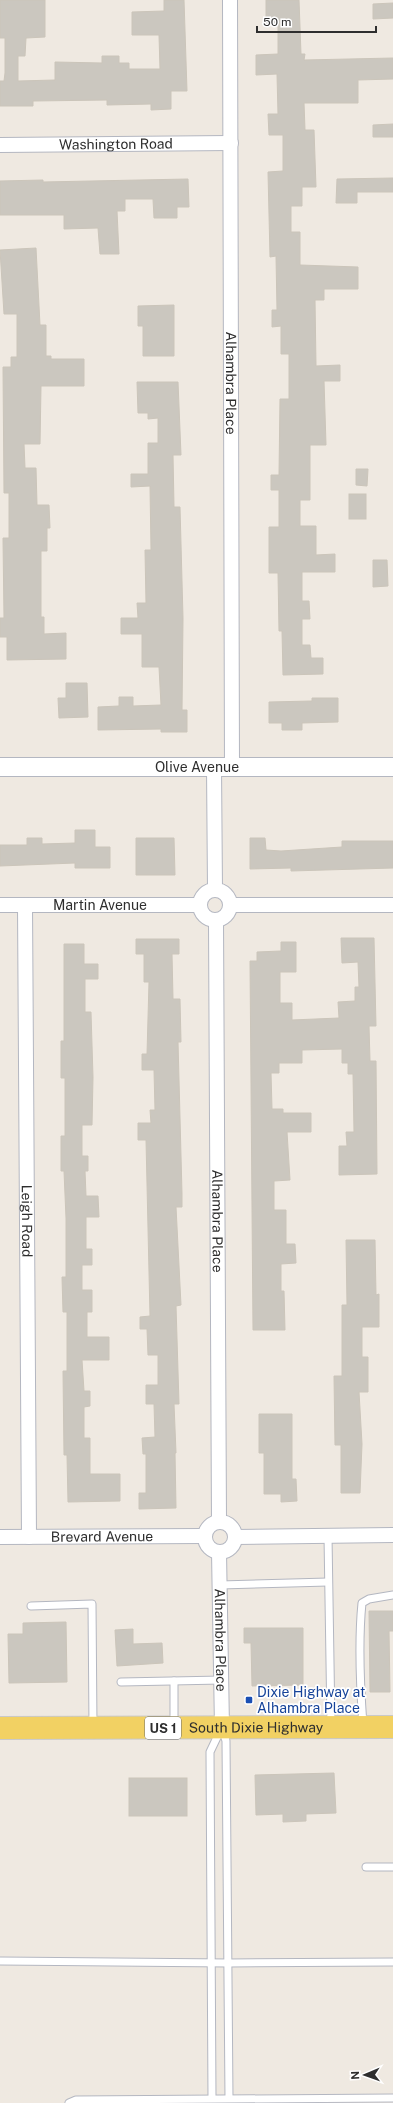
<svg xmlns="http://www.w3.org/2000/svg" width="393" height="2103" viewBox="0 0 393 2103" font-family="'Public Sans',sans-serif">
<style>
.building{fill:#cbc7bf;stroke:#cbc5ba}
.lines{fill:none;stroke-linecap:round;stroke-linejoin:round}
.service-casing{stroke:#b4b7c1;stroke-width:9}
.minor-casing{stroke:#b4b7c1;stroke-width:16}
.tertiary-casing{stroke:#b4b7c1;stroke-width:20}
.primary-casing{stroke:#c9c9c9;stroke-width:24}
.service{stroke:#fff;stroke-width:7}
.minor{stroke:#fff;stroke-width:14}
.tertiary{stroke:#fff;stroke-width:18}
.primary{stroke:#f2d163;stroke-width:22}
.transit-dot{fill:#1a4fb4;stroke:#fff;stroke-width:1.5}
.labels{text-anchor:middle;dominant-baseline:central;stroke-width:3.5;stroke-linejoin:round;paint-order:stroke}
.shield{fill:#fff;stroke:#6d6d6d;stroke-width:1}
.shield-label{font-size:13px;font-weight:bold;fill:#2e2e2e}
.street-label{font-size:14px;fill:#2e2e2e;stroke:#fff}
.transit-label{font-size:14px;fill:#164399;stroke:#fff;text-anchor:start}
</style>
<rect width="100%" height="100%" fill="#efe9e1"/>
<g class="building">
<polygon points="0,0 45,0 45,37 26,38 25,56 18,56 18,81 55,80 55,62 102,63 102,56 119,56 119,63 129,63 129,69 160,69 159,35 132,35 132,12 164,11 164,0 184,0 187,91 171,91 171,109 151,110 151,104 107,105 107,100 33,101 33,106 0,106 0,81 4,81 5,73 5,38 0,38"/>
<polygon points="266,0 299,0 301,54 305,54 304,60 393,58 393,79 358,80 358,103 304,103 305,130 314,130 316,187 302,187 302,206 291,206 291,232 300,232 300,265 358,267 358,289 324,289 324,300 315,300 316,366 340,365 340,381 324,381 326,445 310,445 310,500 300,500 300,526 316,526 316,555 335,554 335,572 302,572 302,601 309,601 310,619 302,619 302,645 310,645 311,658 323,658 323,674 283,675 282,631 279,631 278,573 269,573 269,527 279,527 279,490 271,490 271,475 279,475 280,399 289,399 289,354 281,354 281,326 272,327 272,310 277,310 276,256 270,257 268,172 283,171 283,135 269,135 268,114 278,114 277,74 256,75 256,55 278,54 278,24 266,24"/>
<polygon points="393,3 393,18 373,19 373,4"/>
<polygon points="393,124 393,137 373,137 373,125"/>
<polygon points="393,178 393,192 357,192 357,203 336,203 337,179"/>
<polygon points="188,179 189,207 177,207 177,218 154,218 153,199 125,199 125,211 117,211 119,254 100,254 98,228 64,229 64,215 0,215 0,181 43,180 43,182"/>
<polygon points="36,248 40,325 46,325 46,356 51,356 51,359 84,359 84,386 41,386 40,444 24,444 25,468 36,468 37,505 49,505 50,528 47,528 47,551 41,551 41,617 44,617 44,634 66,633 66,659 7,660 7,637 0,637 0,618 4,618 3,538 9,538 9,493 4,493 3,367 11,367 11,357 17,357 17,314 4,314 0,250"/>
<polygon points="174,305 174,356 143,356 143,326 138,326 138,306"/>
<polygon points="137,382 178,382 181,455 173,455 174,507 180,507 183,618 182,710 187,710 187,732 161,732 161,729 98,730 98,707 119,706 119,697 133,697 133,706 161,705 159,667 142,667 142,634 121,634 121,618 138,618 137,603 146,603 145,550 151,550 150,486 131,487 131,474 148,474 148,443 158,443 158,418 148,419 148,413 138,413"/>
<polygon points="356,469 368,469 367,486 356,485"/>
<rect x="349" y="494" width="17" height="25"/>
<polygon points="373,560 387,560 388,586 373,587"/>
<polygon points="66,683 87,683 88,717 59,718 58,698 66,698"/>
<polygon points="312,698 338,698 338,722 302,723 302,730 282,730 282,723 269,723 269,702 312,701"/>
<polygon points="75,830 95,830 95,847 110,847 110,868 75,868 75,863 0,866 0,845 27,845 27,838 42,838 42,844 75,843"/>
<polygon points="136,838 174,838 175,875 136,875"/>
<polygon points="250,838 265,838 266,850 281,851 342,847 342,841 393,841 393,868 291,871 291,868 250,869"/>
<polygon points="341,938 374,938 376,1026 369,1026 370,1061 376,1061 377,1174 339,1175 339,1146 347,1146 346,1132 354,1132 353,1074 348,1074 348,1063 342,1063 342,1049 302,1050 302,1063 279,1063 279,1073 271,1073 272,1109 283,1109 283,1113 311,1113 311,1132 287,1132 290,1180 274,1181 274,1210 286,1210 286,1244 295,1244 296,1263 281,1264 281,1291 284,1291 285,1330 253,1330 250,961 257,961 257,952 281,951 281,942 296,942 296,972 280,972 280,1003 292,1003 292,1020 339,1018 338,1002 355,1001 355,987 359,987 358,962 342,963"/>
<polygon points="136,939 179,939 179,954 172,954 173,999 180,999 181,1042 178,1042 182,1194 182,1207 176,1207 181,1305 176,1306 179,1404 174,1404 176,1453 175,1453 176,1508 139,1509 139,1493 146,1493 146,1454 143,1454 142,1438 155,1437 154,1404 146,1404 146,1385 158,1385 158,1355 148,1355 147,1329 140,1329 140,1317 150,1316 146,1140 138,1140 138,1123 151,1123 150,1110 155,1110 154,1070 142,1070 142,1054 147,1054 149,982 144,982 144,954 136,954"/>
<polygon points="64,944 84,944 84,964 98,964 98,979 85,979 85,1012 91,1012 93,1077 92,1125 82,1125 82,1156 88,1156 88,1171 85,1171 86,1196 98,1196 99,1217 86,1217 86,1249 92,1249 92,1265 82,1265 82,1290 92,1290 92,1312 87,1312 87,1337 109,1337 109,1360 82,1360 84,1391 90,1391 90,1406 84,1407 84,1438 90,1438 90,1474 120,1474 120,1501 68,1502 67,1455 64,1455 63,1371 67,1371 67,1312 63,1312 62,1277 66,1277 66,1218 64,1171 61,1171 61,1136 65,1136 65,1078 61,1078 61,1041 64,1041"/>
<polygon points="346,1240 375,1240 376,1295 379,1294 379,1327 362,1327 362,1357 368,1357 368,1392 359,1392 362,1444 360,1493 341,1493 341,1445 335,1445 334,1376 342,1376 342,1305 347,1305"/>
<polygon points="259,1414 292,1414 292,1479 296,1479 297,1501 281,1502 281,1494 264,1494 264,1453 259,1453"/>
<polygon points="369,1611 393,1611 393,1631 389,1631 390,1692 370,1692"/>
<polygon points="66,1622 67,1682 9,1683 8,1634 23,1634 23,1623"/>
<polygon points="244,1628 303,1628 303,1685 252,1686 251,1643 244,1643"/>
<polygon points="133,1629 133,1644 162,1643 163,1663 117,1666 115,1630"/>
<polygon points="334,1773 336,1813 306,1814 306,1821 283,1822 283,1814 256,1815 255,1775"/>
<rect x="129" y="1778" width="58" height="38"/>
</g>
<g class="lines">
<defs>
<g id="service">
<polyline points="328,1536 331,1725"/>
<polyline points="220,1585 328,1582"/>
<polyline points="31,1606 92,1604 93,1726"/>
<polyline points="121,1682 222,1680"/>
<polyline points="174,1725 174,1681"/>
<path d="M363 1725C360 1684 358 1643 362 1603L369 1599 393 1595"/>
<polyline points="223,1730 226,1741 229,2098"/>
<polyline points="366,1867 393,1867"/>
<polyline points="0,1961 229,1963 393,1962"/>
<polyline points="212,2098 210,1752 220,1731"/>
<polyline points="69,2103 76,2100 393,2098"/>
</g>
<g id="minor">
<path id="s1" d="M230 0 232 767"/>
<path id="s2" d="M0 145 231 143"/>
<polyline points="214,767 215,890"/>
<circle cx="215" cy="905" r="15"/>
<path id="s3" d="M0 905H199"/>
<path id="s4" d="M25 905 29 1537"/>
<polyline points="231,905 393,905"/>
<path id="s5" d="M216 921 219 1521"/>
<circle cx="220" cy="1537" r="15"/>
<path id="s6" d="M0 1537 204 1536"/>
<polyline points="235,1537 393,1535"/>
<path id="s7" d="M219 1552 222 1728"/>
</g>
<g id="tertiary">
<path id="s8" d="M0 767H393"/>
</g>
<g id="primary">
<path id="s9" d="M0 1728 393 1727"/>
</g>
</defs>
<use href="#service" class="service-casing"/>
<use href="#minor" class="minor-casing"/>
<use href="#tertiary" class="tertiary-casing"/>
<use href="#primary" class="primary-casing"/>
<use href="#service" class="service"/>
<use href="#minor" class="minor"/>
<use href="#tertiary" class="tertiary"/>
<use href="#primary" class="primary"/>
</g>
<rect class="transit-dot" x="245" y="1696" width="8" height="8" rx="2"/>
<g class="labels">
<rect class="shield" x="145" y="1717" width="36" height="22" rx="3"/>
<g class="shield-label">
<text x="163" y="1728">US 1</text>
</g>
<g class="street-label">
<text stroke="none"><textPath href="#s2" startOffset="116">Washington Road</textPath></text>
<text stroke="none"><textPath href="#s1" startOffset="383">Alhambra Place</textPath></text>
<text stroke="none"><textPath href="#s8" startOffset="197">Olive Avenue</textPath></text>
<text stroke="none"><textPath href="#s3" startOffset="100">Martin Avenue</textPath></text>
<text stroke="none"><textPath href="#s4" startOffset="316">Leigh Road</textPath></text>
<text stroke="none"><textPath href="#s5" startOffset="300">Alhambra Place</textPath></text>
<text stroke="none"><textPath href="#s6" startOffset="102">Brevard Avenue</textPath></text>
<text stroke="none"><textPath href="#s7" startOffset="88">Alhambra Place</textPath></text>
<text stroke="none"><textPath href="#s9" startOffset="256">South Dixie Highway</textPath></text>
</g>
<g class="transit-label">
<text x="257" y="1692">Dixie Highway at<tspan x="257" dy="16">Alhambra Place</tspan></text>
</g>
</g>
<g transform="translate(365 2075) rotate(268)" stroke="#ffffff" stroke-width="3" paint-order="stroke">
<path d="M0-3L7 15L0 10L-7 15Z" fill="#2e2e2e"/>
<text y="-6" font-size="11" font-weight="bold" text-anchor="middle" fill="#2e2e2e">N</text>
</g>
<path d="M257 26v6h119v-6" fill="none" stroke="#2e2e2e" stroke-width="2"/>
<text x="263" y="26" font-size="12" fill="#2e2e2e" stroke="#ffffff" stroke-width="3" paint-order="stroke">50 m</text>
</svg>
